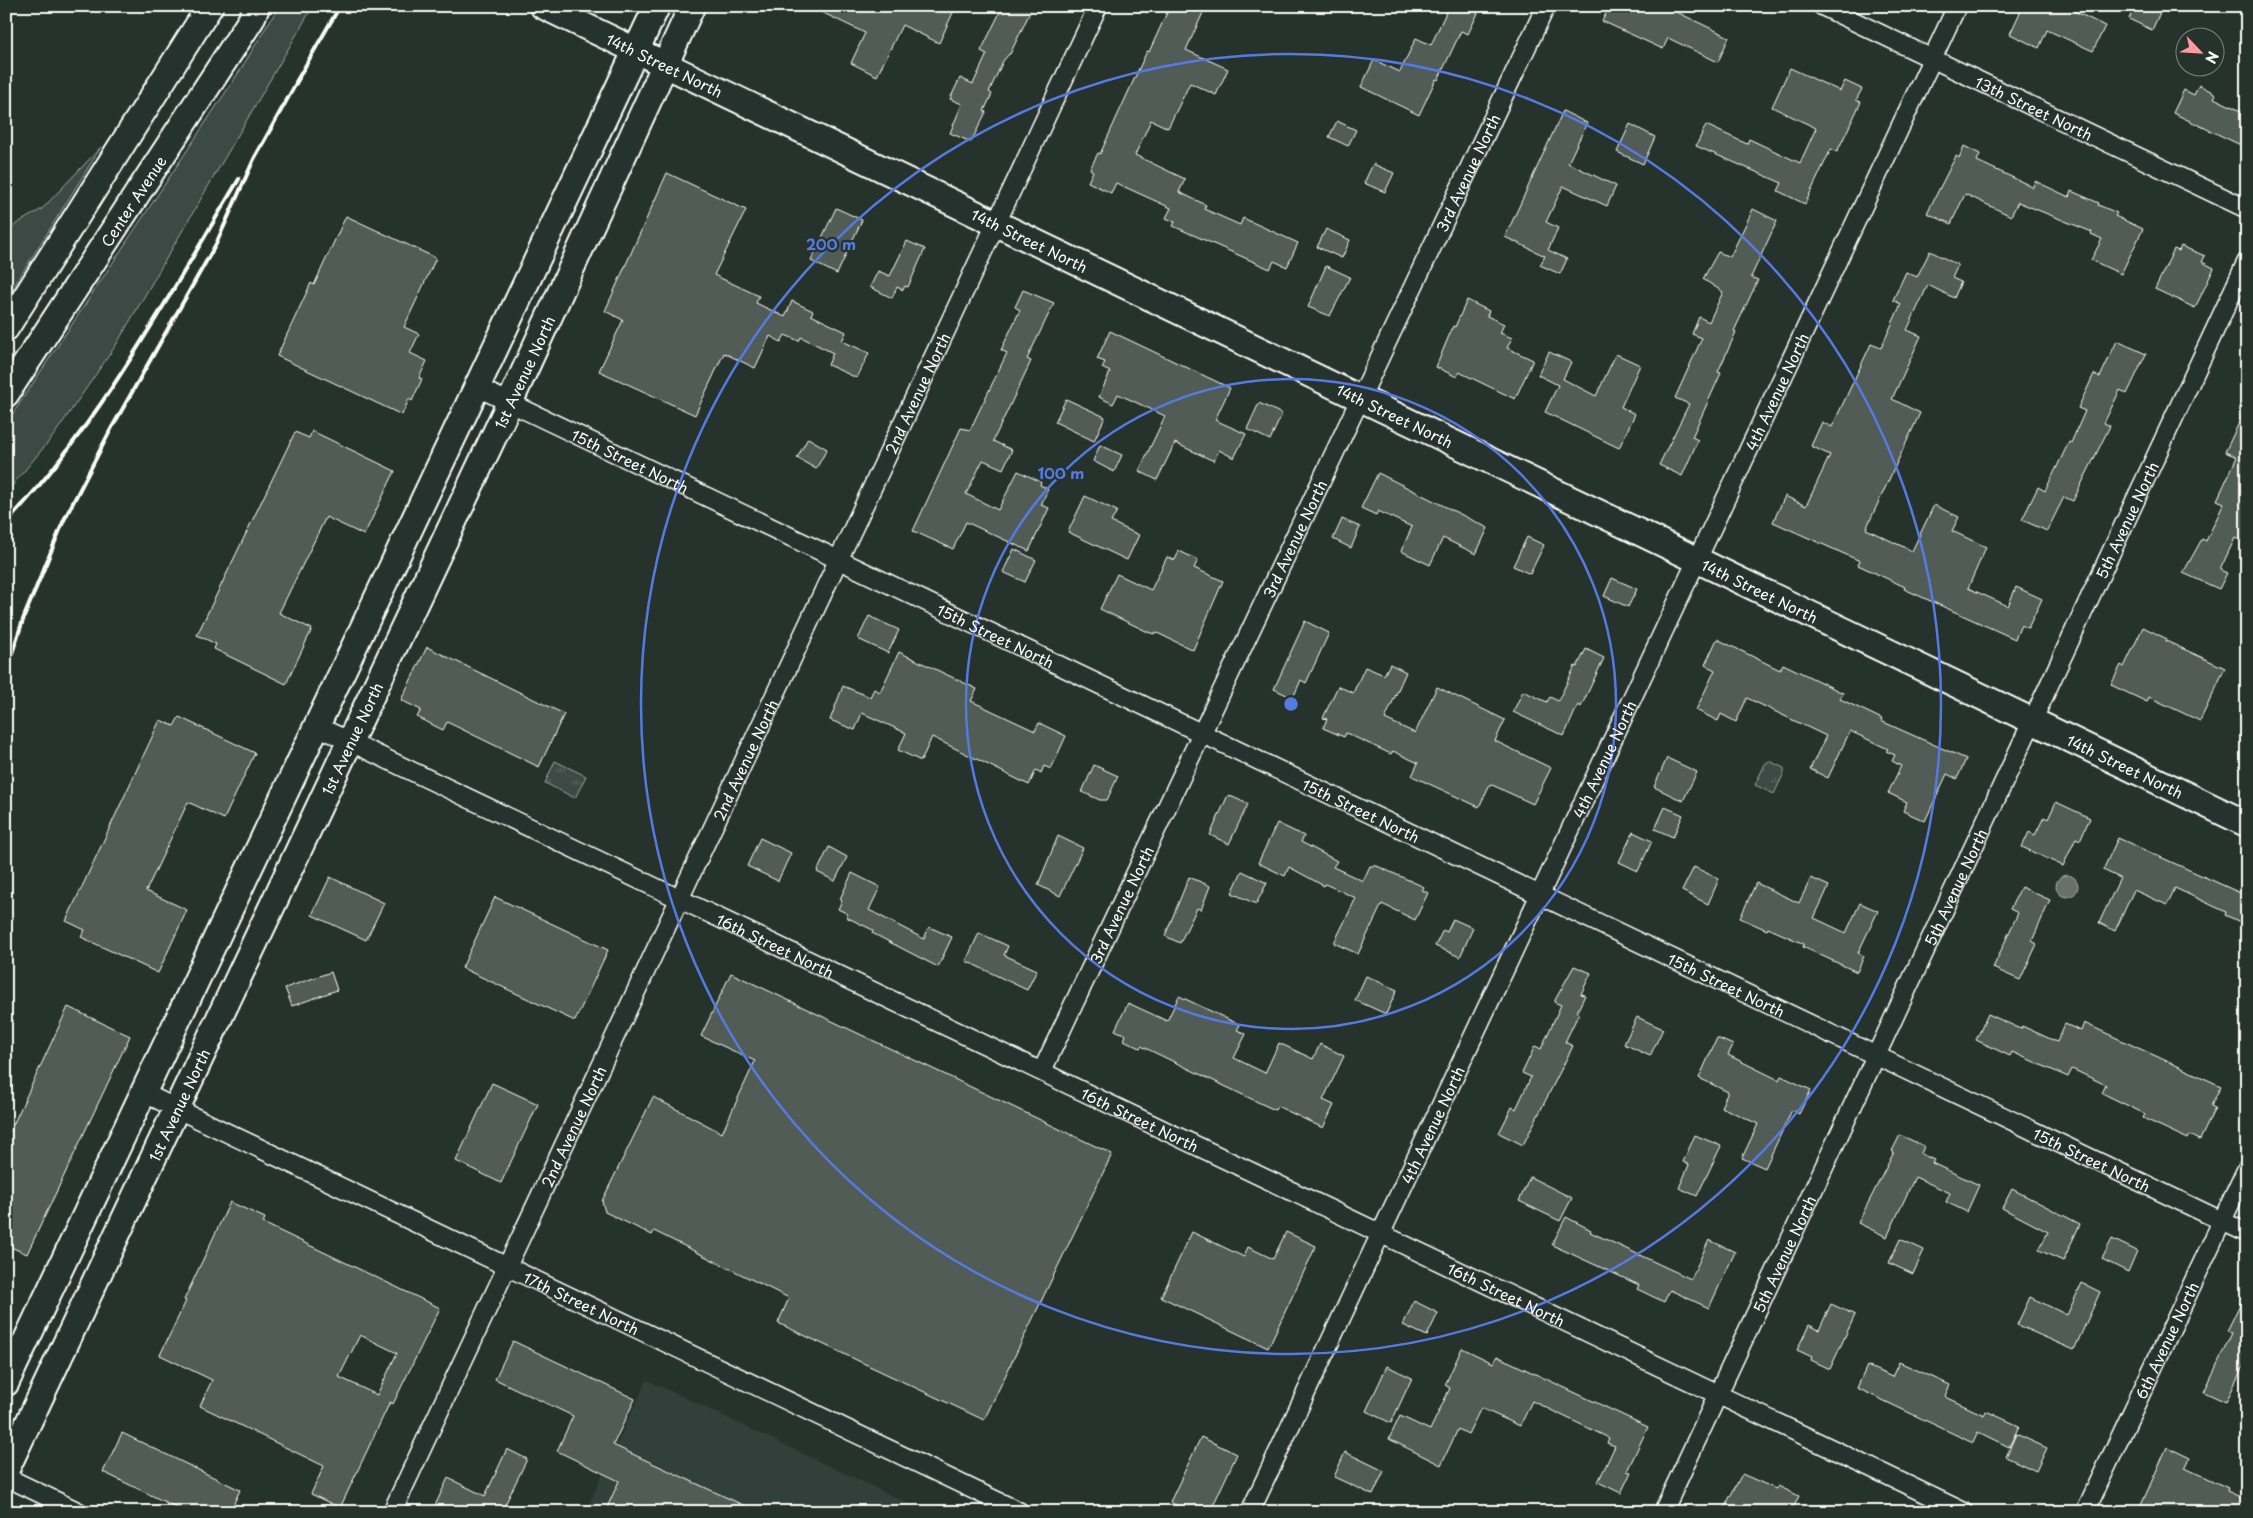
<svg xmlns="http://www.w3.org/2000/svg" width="2253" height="1518" viewBox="0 0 2253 1518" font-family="'Playpen Sans',sans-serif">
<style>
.built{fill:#333f3a}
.green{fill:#3e4944;stroke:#9ea4a2}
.park{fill:url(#park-tufts);stroke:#9ea4a2}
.water{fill:#67706c;stroke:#a4a9a7}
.building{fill:#515c57;stroke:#fff;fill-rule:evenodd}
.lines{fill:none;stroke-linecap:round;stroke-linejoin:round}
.street-casing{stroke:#fff;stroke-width:21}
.secondary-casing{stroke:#fff;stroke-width:29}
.street{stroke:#26332d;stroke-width:18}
.secondary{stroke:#26332d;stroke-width:25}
.rail{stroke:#fff;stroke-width:4}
.ring{fill:none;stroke:#567ae2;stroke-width:2.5}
.labels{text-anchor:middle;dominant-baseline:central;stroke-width:4.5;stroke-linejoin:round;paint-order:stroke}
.street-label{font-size:15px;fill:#fff;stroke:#26332d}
.centre{fill:#567ae2;stroke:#26332d;stroke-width:2.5}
.ring-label{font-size:15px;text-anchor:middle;font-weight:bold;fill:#567ae2;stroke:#26332d;stroke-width:4.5;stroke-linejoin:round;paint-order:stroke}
</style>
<defs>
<pattern id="park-tufts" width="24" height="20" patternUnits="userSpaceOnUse" patternTransform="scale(1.25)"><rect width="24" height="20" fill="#3e4944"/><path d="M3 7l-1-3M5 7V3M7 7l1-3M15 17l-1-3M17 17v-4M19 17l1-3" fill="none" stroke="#5b6460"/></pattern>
</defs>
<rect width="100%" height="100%" fill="#26332d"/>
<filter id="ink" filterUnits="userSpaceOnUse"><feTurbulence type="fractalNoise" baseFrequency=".02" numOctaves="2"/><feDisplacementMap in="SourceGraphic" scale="10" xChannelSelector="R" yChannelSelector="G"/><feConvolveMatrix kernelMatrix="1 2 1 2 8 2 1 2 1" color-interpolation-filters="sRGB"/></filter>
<g filter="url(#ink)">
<polygon class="built" points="647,1380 926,1512 585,1512"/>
<g class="green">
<polygon points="279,6 313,6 116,345 54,435 6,493 6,424 241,69"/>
<polygon points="101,147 6,299 6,236 16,224 42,209"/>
</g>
<g class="park">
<polygon points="555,761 586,776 575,798 545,783"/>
<polygon points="1769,761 1784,768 1784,773 1774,794 1755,785 1765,764"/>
</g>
<circle class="water" cx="2067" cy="886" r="11"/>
<g class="building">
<polygon points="809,6 956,6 939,43 902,25 877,76 851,63 865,33"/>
<polygon points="1003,6 1033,6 1010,54 1009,54 1003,61 989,92 992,94 984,111 986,112 971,142 950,133 962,104 950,99 960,78 973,84 987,54 981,51"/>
<polygon points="1170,6 1206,6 1186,50 1228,69 1216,95 1190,83 1168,128 1151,120 1135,155 1185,179 1179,192 1206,205 1204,209 1240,225 1243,218 1298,243 1287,267 1274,261 1270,269 1173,226 1175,222 1166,218 1171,208 1116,183 1111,193 1088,182 1093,171 1090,169 1098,153 1100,154 1147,51 1149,52"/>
<polygon points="1449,6 1463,6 1478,13 1468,34 1461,31 1438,80 1436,79 1419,115 1361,87 1374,60 1400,72 1416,38 1431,45"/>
<polygon points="1610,6 1664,6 1729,37 1718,62 1668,38 1663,49 1602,21"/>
<polygon points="2023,6 2077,6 2074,11 2105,26 2093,51 2047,30 2039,48 2010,34"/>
<polygon points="2135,6 2163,6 2152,30 2129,19"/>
<polygon points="1790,68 1840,91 1845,81 1862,89 1856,100 1861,102 1837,152 1831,149 1805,204 1778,191 1782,183 1696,146 1706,125 1747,144 1749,139 1800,163 1816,128 1772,107"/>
<polygon points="2199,85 2216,94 2214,98 2247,114 2247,148 2173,113 2184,90 2194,95"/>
<polygon points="1563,111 1587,123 1568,163 1616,186 1607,206 1563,186 1546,222 1558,228 1548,250 1567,259 1560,274 1540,265 1545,256 1505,237"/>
<polygon points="1337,121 1356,130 1348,146 1329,137"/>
<polygon points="1630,124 1655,137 1643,164 1617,152"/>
<polygon points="1964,146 1980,154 1977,161 2033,187 2035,181 2069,197 2071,191 2099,203 2098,205 2117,213 2115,216 2143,229 2121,274 2091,260 2102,239 2091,234 2092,232 2018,202 2011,216 1965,194 1951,224 1927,213 1956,156 1959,158"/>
<polygon points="1373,164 1394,173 1385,192 1364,183"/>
<polygon points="667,173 746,210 714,275 759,296 756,303 785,317 792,301 813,311 811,315 846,332 842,341 869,353 857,378 828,365 833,353 801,337 799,341 785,335 781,342 770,336 755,368 724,353 695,415 599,371 623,320 605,311"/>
<polygon points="836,208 862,220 837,274 811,261"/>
<polygon points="1753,209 1777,221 1751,277 1758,280 1734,331 1736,332 1718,372 1721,373 1692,437 1698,440 1682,476 1659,465 1689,404 1675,398 1702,338 1692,334 1699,317 1709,322 1723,292 1703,279 1718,252 1730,257"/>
<polygon points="346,216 436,258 404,327 419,334 410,353 427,361 419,378 422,379 412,401 409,399 402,415 277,356 311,283 314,285"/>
<polygon points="1326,229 1350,240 1342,258 1317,247"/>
<polygon points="907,241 925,249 908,287 905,286 903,290 897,287 892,298 870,287 878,271 890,276"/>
<polygon points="2181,246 2205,256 2202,262 2214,268 2195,308 2155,289 2174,249 2179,251"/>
<polygon points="1930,251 1958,265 1952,278 1961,282 1954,298 1928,285 1907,330 1921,336 1892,399 1920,413 1866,529 1912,551 1934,505 1959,517 1952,531 1986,547 1968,588 2008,606 2016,587 2042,599 2028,628 2021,625 2015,639 1904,589 1905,587 1858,565 1860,561 1773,522 1785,496 1806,506 1830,455 1811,446 1822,422 1832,427 1871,344 1881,348 1901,304 1893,300 1906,272 1917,277"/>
<polygon points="1326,266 1350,277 1330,316 1308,307"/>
<polygon points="1023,290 1054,303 1027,359 1031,361 993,441 1012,450 1003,469 983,460 966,494 998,510 1018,471 1041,482 1040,485 1048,489 1041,505 1049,508 1029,551 966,522 953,549 913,531 961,428 970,430 1007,353 1001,350 1020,310 1015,307"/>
<polygon points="1467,300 1489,311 1487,316 1504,324 1500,333 1512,338 1507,348 1533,360 1515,399 1459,372 1457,377 1436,367 1453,326 1455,327"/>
<polygon points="1110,331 1230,388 1215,420 1246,434 1234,458 1219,450 1214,461 1175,443 1157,480 1139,471 1165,416 1118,394 1113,404 1099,397 1110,372 1102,368 1105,362 1097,359"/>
<polygon points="2117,341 2146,354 2127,394 2120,390 2104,423 2110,426 2073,501 2064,497 2047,531 2022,520 2038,487 2045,491 2069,442 2071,443 2085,411 2078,408 2094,374 2100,377"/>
<polygon points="1549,352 1571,362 1563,379 1596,396 1616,354 1640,365 1621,407 1635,414 1619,448 1545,412 1558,385 1538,375"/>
<polygon points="1066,399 1105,417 1094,441 1055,422"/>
<polygon points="1259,403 1282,414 1270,440 1247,429"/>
<polygon points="2247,406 2247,543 2235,538 2220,570 2227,573 2219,589 2183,573 2202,539 2206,541 2224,503 2217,500 2237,457 2225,452"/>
<polygon points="312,431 395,471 364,535 326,517 279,613 312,629 286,684 214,649 216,644 197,635 295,432 309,438"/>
<polygon points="808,438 827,449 816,469 797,458"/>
<polygon points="1100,445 1122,455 1114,472 1093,461"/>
<polygon points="1378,473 1488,528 1476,554 1443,538 1430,565 1401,551 1412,527 1378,511 1376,515 1361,508"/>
<polygon points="1085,496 1117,511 1111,522 1139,535 1127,560 1068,532"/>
<polygon points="1342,519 1360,527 1351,548 1333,539"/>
<polygon points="1527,537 1544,545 1530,574 1513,566"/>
<polygon points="1014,549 1036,560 1025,582 1003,572"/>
<polygon points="1179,551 1198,560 1194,568 1223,581 1193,650 1155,632 1154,634 1148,632 1100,609 1117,574 1151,590 1167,557 1175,560"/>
<polygon points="1612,578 1637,589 1628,607 1604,596"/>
<polygon points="869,616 899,630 888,653 858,639"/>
<polygon points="1305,621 1329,633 1306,683 1301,680 1293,698 1274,689"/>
<polygon points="2143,627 2167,639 2166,641 2225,668 2200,721 2149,697 2147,702 2111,685 2121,665 2124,667"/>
<polygon points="1717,639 1780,670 1783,664 1843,693 1840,699 1882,719 1881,721 1966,759 1957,779 1947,774 1925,821 1903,811 1907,802 1888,793 1901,766 1892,761 1895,755 1886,751 1888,749 1850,731 1828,778 1810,769 1826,736 1747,698 1736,722 1721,714 1718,721 1696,710 1715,670 1705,665"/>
<polygon points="427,647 564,714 539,767 447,722 443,730 417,717 421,710 401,700"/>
<polygon points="1586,649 1604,658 1581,707 1578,705 1564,736 1513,712 1523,691 1547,702 1550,697 1558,701 1575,666 1577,667"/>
<polygon points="899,652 977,689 971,701 1035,731 1039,723 1066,736 1051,769 1044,766 1041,773 1036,770 1029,785 932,737 921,761 898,750 906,733 862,713 855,730 830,720 843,686 870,697 874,689 880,692"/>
<polygon points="1390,664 1406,672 1385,719 1415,733 1437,687 1505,720 1495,741 1551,768 1533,804 1490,784 1479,807 1412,776 1418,763 1393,751 1391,754 1346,733 1344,737 1323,728 1327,719 1323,718 1338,686 1353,693 1365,667 1384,675"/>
<polygon points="179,717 255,753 224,819 188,802 146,891 187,910 158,973 81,937 85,930 66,921 160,720 174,726"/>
<polygon points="1667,758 1697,772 1683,801 1654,787"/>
<polygon points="1094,765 1118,776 1107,800 1100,800 1082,792"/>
<polygon points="1228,795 1248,804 1229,844 1210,835"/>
<polygon points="2056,802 2090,818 2080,840 2076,838 2063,866 2022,847 2029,832 2035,835 2044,817 2048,819"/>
<polygon points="1665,807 1683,815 1673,837 1655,829"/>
<polygon points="1277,823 1304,836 1301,842 1337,861 1333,867 1363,881 1370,866 1377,866 1424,887 1422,890 1428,893 1415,920 1382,904 1358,954 1334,943 1356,898 1325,884 1324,886 1289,867 1285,876 1258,863"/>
<polygon points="1633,832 1652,841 1638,871 1619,862"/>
<polygon points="1058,836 1083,848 1060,896 1038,885"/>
<polygon points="760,838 791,853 778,881 747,866"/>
<polygon points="2118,838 2247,896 2247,925 2225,915 2226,912 2175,888 2167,905 2134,890 2115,931 2099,923 2120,878 2103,870"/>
<polygon points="829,847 847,857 835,881 817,872"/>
<polygon points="1694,867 1719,879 1708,904 1682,891"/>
<polygon points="1242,871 1267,883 1256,904 1232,893"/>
<polygon points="852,873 880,887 869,910 924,939 929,927 952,937 938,967 872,933 873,930 846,917 848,914 838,909 842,901 840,899"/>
<polygon points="330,877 384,903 366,940 312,915"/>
<polygon points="1189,877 1210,886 1201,910 1197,908 1180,943 1165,936"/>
<polygon points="1811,878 1829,886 1814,918 1846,933 1860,903 1878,911 1858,953 1864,956 1857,972 1803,947 1804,944 1768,928 1767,930 1740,918 1756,883 1799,903"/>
<polygon points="2021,887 2050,900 2032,941 2037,944 2020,980 1993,968 2018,913 2010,909"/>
<polygon points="495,897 608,950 575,1021 462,968"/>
<polygon points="1453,919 1473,928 1460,957 1435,946 1443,930 1447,932"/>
<polygon points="979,933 1008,946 1004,955 1037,970 1027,990 966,961"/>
<polygon points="1574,966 1591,973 1581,994 1585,995 1577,1012 1579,1013 1565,1042 1573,1046 1523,1145 1499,1133 1512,1107 1516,1109 1531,1077 1522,1073 1535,1046 1541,1049 1561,1005 1554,1002"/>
<polygon points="331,972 337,990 292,1006 285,988"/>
<polygon points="731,973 1112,1154 984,1420 778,1323 789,1298 654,1231 652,1235 605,1212 602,1201 653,1097 722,1133 755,1061 701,1036"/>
<polygon points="1366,976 1397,990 1386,1014 1355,1000"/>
<polygon points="1179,996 1240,1025 1237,1030 1246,1034 1234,1058 1265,1073 1279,1043 1313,1059 1320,1044 1344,1056 1323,1100 1334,1105 1323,1128 1277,1106 1275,1110 1262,1104 1141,1046 1140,1048 1124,1040 1126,1035 1115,1030 1128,1003 1167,1021"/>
<polygon points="68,1007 130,1036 27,1254 6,1245 6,1140"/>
<polygon points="1988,1014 2021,1029 2022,1026 2057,1042 2065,1024 2081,1031 2084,1023 2221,1086 2211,1106 2215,1108 2200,1140 2190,1135 2188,1139 2143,1118 2145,1114 2102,1093 2106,1085 2072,1069 2068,1077 2012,1052 2010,1056 1976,1040"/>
<polygon points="1637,1017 1663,1029 1650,1056 1624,1044"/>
<polygon points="1717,1038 1733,1045 1728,1055 1779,1080 1781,1076 1811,1090 1799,1114 1792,1110 1765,1168 1742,1158 1758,1124 1721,1107 1728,1092 1699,1078"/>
<polygon points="492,1083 538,1104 501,1183 456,1161"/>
<polygon points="1695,1135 1721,1146 1697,1196 1679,1188 1689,1165 1683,1162"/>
<polygon points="1900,1135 1924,1146 1921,1154 1934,1160 1932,1163 1979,1185 1967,1212 1946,1202 1950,1193 1915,1177 1887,1237 1858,1223 1894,1152 1892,1151"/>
<polygon points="1530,1177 1572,1198 1560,1221 1519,1201"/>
<polygon points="2012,1189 2080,1224 2063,1261 2039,1250 2048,1232 2002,1208"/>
<path d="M230 1202 265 1218 263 1223 440 1308 393 1404 390 1402 340 1508 311 1494 324 1466 200 1406 212 1380 160 1355 186 1301 184 1300ZM360 1335 397 1353 377 1395 339 1377Z"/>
<polygon points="1566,1217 1591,1230 1590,1232 1691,1279 1709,1240 1735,1252 1709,1308 1670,1290 1664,1302 1637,1289 1639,1285 1552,1245"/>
<polygon points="1192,1232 1244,1257 1248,1247 1273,1259 1286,1232 1316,1246 1268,1348 1161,1297"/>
<polygon points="1900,1239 1924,1250 1913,1274 1889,1263"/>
<polygon points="2112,1239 2137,1251 2128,1272 2102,1259"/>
<polygon points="2082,1283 2100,1292 2074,1350 2017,1325 2030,1297 2067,1315"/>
<polygon points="2247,1290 2247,1358 2226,1402 2204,1392 2232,1333 2227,1331"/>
<polygon points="1414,1301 1438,1313 1427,1336 1403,1325"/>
<polygon points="1831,1304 1855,1315 1830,1369 1811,1360 1812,1357 1797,1350 1809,1325 1819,1330"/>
<polygon points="513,1341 635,1399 613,1445 758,1512 605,1512 619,1481 557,1451 573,1416 495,1379"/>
<polygon points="1462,1348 1493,1363 1497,1356 1648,1427 1627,1471 1631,1472 1621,1493 1598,1482 1615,1446 1607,1443 1609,1438 1532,1401 1520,1426 1481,1408 1468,1434 1458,1429 1441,1465 1389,1439 1400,1416 1430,1430 1450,1388 1445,1385"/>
<polygon points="1899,1362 1950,1385 1945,1396 1947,1398 1984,1415 1986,1411 2019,1426 2009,1447 1978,1432 1973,1443 1857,1388 1867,1366 1892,1377"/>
<polygon points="1387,1366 1412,1378 1391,1423 1366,1411"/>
<polygon points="122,1433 240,1490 230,1512 186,1512 103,1472"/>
<polygon points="2016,1434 2047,1448 2036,1471 2006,1457"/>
<polygon points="1201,1437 1237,1454 1210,1512 1190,1512 1170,1502"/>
<polygon points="2167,1447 2190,1458 2185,1468 2228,1488 2227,1491 2247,1500 2247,1512 2138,1512"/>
<polygon points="507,1449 527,1459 505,1505 518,1512 432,1512 448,1478 485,1496"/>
<polygon points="1345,1452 1384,1471 1373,1495 1334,1477"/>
<polygon points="1742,1474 1776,1489 1778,1486 1799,1496 1791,1512 1722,1512"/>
</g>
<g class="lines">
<defs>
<g id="street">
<path id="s1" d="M1822 6 2247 209"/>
<path id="s2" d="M477 387 2247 1233"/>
<path id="s3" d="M317 726 1964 1512"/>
<path id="s4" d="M1042 1071 1546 6"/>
<path id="s5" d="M144 1093 1020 1512"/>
<polyline points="6,1477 79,1512"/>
<path id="s6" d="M392 1512 1098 6"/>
<path id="s7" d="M1250 1512 1957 6"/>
<path id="s8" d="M1663 1512 2247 261"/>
<path id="s9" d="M2085 1512 2247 1168"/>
</g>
<g id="secondary">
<path id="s10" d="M543 6 2247 824"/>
<polyline points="6,328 210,6"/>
<path id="s11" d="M6 394 251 20 257 6"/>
<polyline points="6,1383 657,6"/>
<path id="s12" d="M6 1470 510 402 692 6"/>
</g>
</defs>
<use href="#street" class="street-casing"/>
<use href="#secondary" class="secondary-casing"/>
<use href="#street" class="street"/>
<use href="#secondary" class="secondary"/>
<g class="rail">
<polyline points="6,10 8,6"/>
<polyline points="296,82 340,6"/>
<path d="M6 523C101 422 168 297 239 179"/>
<polyline points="6,671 24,617 64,520 110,431 216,244 254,159 299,78"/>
</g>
</g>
</g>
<g class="ring">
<circle cx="1291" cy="704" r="325"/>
<circle cx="1291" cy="704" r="650"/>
</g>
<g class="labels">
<g class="street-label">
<text stroke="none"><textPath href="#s10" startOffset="135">14th Street North</textPath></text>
<text stroke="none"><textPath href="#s1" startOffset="235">13th Street North</textPath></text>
<text stroke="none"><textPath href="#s4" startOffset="994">3rd Avenue North</textPath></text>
<text stroke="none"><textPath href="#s11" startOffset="231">Center Avenue</textPath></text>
<text stroke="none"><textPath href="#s10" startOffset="540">14th Street North</textPath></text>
<text stroke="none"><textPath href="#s12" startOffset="1214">1st Avenue North</textPath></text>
<text stroke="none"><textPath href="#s6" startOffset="1236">2nd Avenue North</textPath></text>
<text stroke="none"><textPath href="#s7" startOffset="1238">4th Avenue North</textPath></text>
<text stroke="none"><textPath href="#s10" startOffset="945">14th Street North</textPath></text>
<text stroke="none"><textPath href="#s2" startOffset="170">15th Street North</textPath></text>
<text stroke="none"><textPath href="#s8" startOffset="1095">5th Avenue North</textPath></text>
<text stroke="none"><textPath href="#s4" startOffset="589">3rd Avenue North</textPath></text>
<text stroke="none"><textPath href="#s10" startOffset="1350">14th Street North</textPath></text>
<text stroke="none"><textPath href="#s2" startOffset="575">15th Street North</textPath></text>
<text stroke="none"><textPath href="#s12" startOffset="809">1st Avenue North</textPath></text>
<text stroke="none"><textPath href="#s6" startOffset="831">2nd Avenue North</textPath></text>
<text stroke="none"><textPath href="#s7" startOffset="832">4th Avenue North</textPath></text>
<text stroke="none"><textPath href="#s10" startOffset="1755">14th Street North</textPath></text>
<text stroke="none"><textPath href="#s2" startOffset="980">15th Street North</textPath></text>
<text stroke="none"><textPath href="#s8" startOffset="690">5th Avenue North</textPath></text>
<text stroke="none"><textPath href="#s4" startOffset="184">3rd Avenue North</textPath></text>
<text stroke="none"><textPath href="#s3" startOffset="508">16th Street North</textPath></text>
<text stroke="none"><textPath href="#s2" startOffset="1385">15th Street North</textPath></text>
<text stroke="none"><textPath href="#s12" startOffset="404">1st Avenue North</textPath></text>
<text stroke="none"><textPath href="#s3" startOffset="912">16th Street North</textPath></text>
<text stroke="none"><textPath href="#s6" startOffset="426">2nd Avenue North</textPath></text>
<text stroke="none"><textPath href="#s7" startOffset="428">4th Avenue North</textPath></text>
<text stroke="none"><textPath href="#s2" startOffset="1790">15th Street North</textPath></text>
<text stroke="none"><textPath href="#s8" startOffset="285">5th Avenue North</textPath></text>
<text stroke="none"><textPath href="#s3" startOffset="1318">16th Street North</textPath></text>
<text stroke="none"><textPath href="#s5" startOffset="485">17th Street North</textPath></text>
<text stroke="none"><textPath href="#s9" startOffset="190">6th Avenue North</textPath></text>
</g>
</g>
<circle cx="1291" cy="704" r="8" class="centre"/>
<g class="ring-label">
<text x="831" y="250">200 m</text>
<text x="1061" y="479">100 m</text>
</g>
<rect width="2253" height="1518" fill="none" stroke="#26332d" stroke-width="25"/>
<rect x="12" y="12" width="2228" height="1493" fill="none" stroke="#fff" stroke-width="2" filter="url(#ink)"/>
<g transform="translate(2200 52) rotate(115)"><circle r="24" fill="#26332d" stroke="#7d8581"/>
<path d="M0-4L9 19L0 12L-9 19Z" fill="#ff9aa2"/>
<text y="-8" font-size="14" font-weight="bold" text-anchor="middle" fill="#ffffff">N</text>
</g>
</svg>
